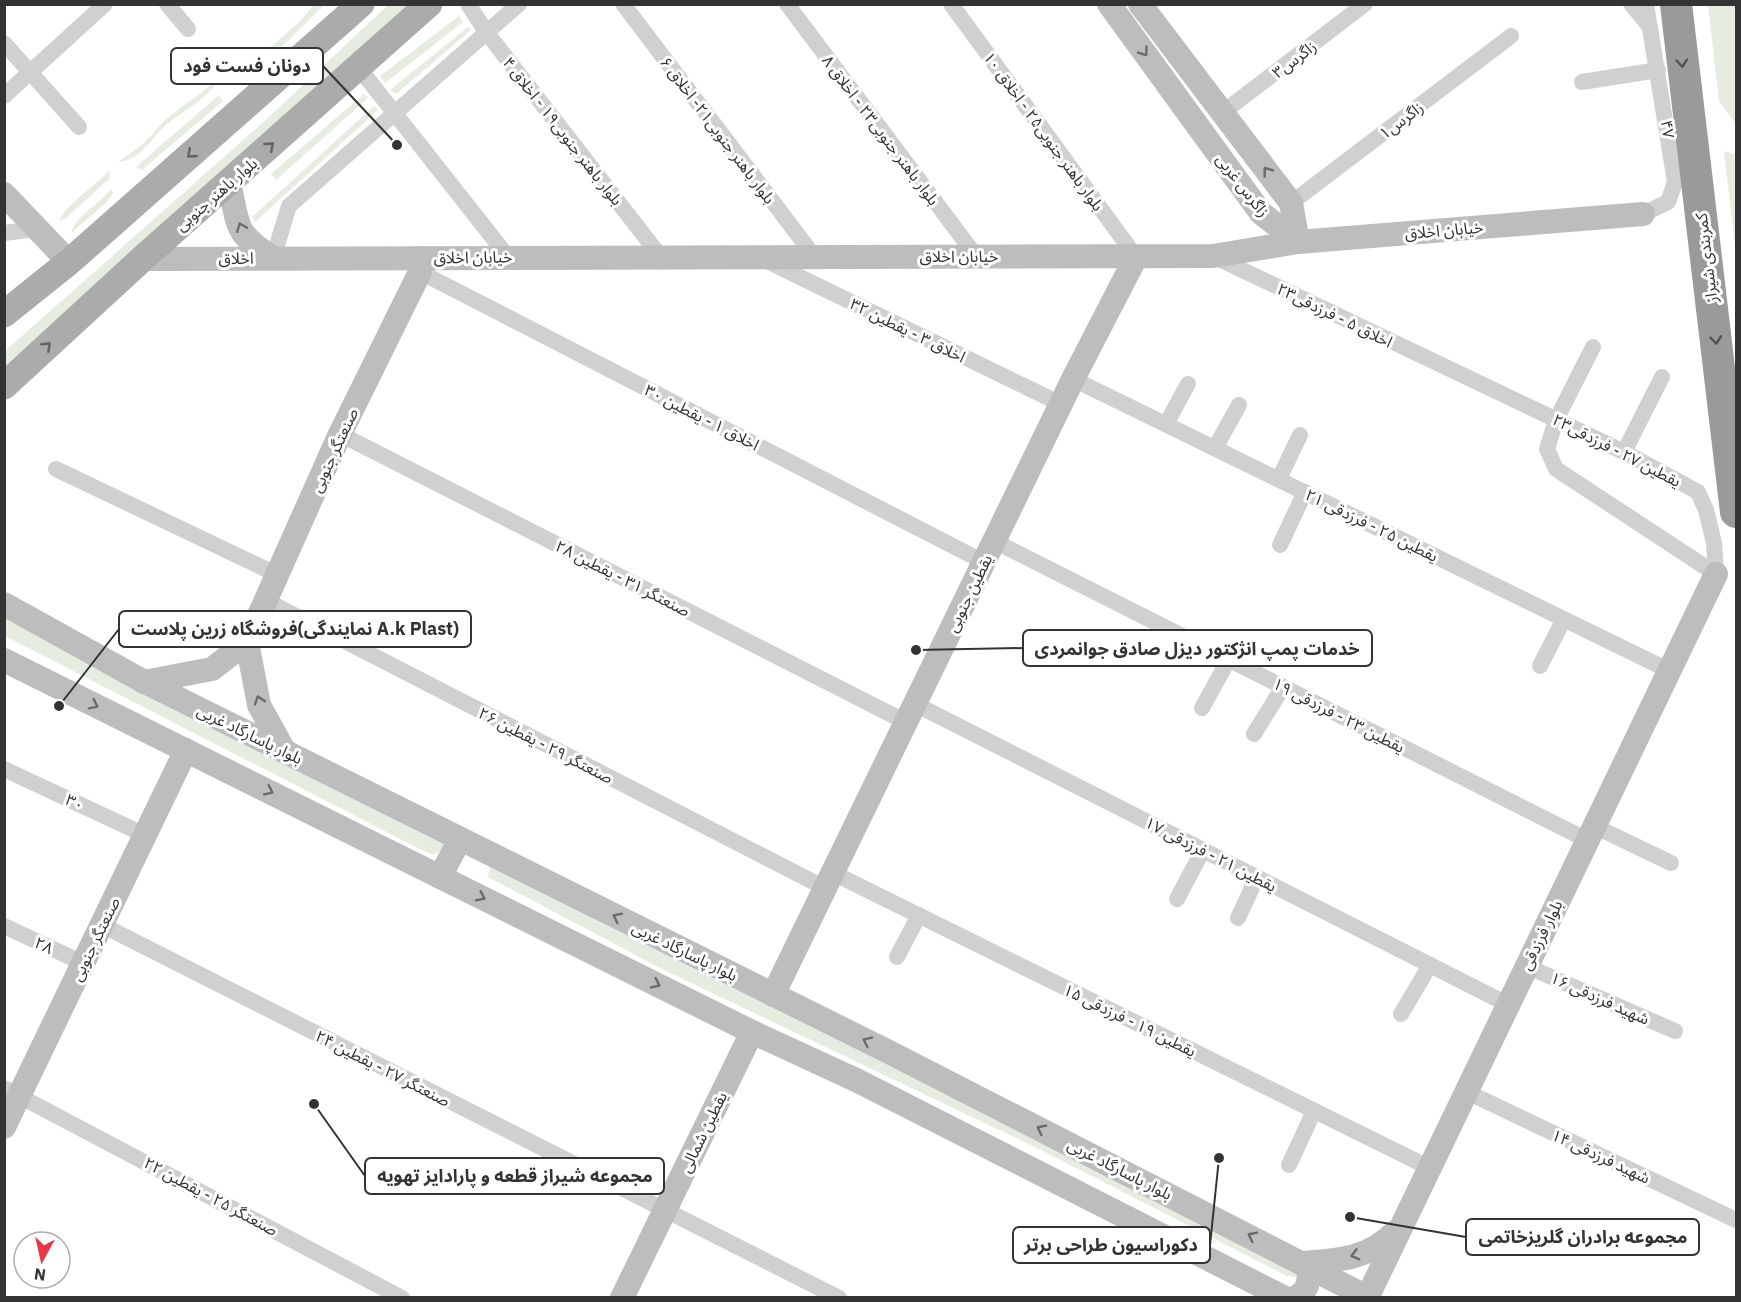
<svg xmlns="http://www.w3.org/2000/svg" width="1741" height="1302" viewBox="0 0 1741 1302" font-family="'IBM Plex Sans','Noto Sans Arabic',sans-serif">
<style>
.green{fill:#e6ecdf}
.lines{fill:none;stroke-linecap:round;stroke-linejoin:round}
.street{stroke:#d0d0d0;stroke-width:16}
.secondary{stroke:#bdbdbd;stroke-width:24}
.primary{stroke:#ababab;stroke-width:27}
.highway{stroke:#9a9a9a;stroke-width:32}
.oneway{stroke:#6a6a6a}
.oneway2{stroke:#525252}
.oneway3{stroke:#636363}
.labels{text-anchor:middle;dominant-baseline:central;stroke-width:6;stroke-linejoin:round;paint-order:stroke}
.street-label{font-size:16px;fill:#333;stroke:#fff}
.leader{fill:none;stroke:#333;stroke-width:2}
.callout-dot{fill:#333;stroke:#fff;stroke-width:2}
.callout{fill:#fff;stroke:#333;stroke-width:2}
.callout-label{font-size:18px;text-anchor:middle;font-weight:bold;fill:#333}
</style>
<rect width="100%" height="100%" fill="#fff"/>
<g class="green">
<polygon points="314,5 324,5 252,76 243,71 296,25"/>
<polygon points="388,5 419,5 5,374 4,352 269,117"/>
<polygon points="1708,5 1736,5 1736,124 1719,101"/>
<polygon points="459,16 463,22 385,83 380,76"/>
<polygon points="468,27 471,30 396,94 390,90"/>
<path d="M217 72 220 78C207 99 189 107 171 121 152 134 144 160 118 162L143 144 166 119 210 86Z"/>
<polygon points="364,94 368,98 276,180 271,174"/>
<polygon points="219,95 223,101 142,170 136,167"/>
<polygon points="374,106 378,110 255,222 252,217"/>
<polygon points="1724,151 1736,155 1736,256"/>
<path d="M110 170 109 179 66 218 59 221C67 204 95 186 110 170Z"/>
<path d="M111 189 113 193 107 202 71 233C79 212 98 206 111 189Z"/>
<polygon points="4,609 447,840 441,851 433,855 412,845 5,636"/>
<polygon points="490,867 1300,1262 1297,1277 1287,1276 1035,1147 660,968 488,877"/>
</g>
<g class="lines">
<g class="street">
<polyline points="167,4 188,29"/>
<polyline points="468,4 487,33 660,256"/>
<polyline points="623,4 814,256"/>
<polyline points="787,4 976,256"/>
<polyline points="951,4 1136,257"/>
<polyline points="1631,4 1650,27"/>
<polyline points="4,43 79,127"/>
<polyline points="359,68 508,257"/>
<polyline points="1582,82 1658,70"/>
<polyline points="4,96 105,4"/>
<polyline points="1222,113 1365,4"/>
<polyline points="1291,203 1511,36"/>
<polyline points="1643,214 1668,202 1675,182 1646,4"/>
<polyline points="4,233 36,229"/>
<polyline points="1213,256 1624,452 1698,492 1706,510 1714,543 1716,574"/>
<polyline points="273,258 289,206 519,4"/>
<polyline points="765,260 1061,404"/>
<polyline points="420,272 984,562"/>
<polyline points="1593,347 1556,420 1547,449 1556,469 1716,574"/>
<polyline points="1073,379 1670,671"/>
<polyline points="1166,424 1188,384"/>
<polyline points="340,434 906,722"/>
<polyline points="1215,448 1239,405"/>
<polyline points="1624,452 1662,377"/>
<polyline points="56,469 278,575"/>
<polyline points="1279,479 1300,435"/>
<polyline points="994,541 1587,840"/>
<polyline points="1280,545 1305,492"/>
<polyline points="267,601 825,888"/>
<polyline points="1540,666 1564,619"/>
<polyline points="915,704 1507,1004"/>
<polyline points="1202,708 1229,659"/>
<polyline points="1254,734 1283,687"/>
<polyline points="4,769 145,835"/>
<polyline points="1594,826 1671,863"/>
<polyline points="833,873 1428,1167"/>
<polyline points="1177,899 1203,850"/>
<polyline points="1238,918 1257,877"/>
<polyline points="102,925 839,1298"/>
<polyline points="4,926 83,963"/>
<polyline points="897,957 919,915"/>
<polyline points="1526,966 1675,1031"/>
<polyline points="1401,1014 1430,965"/>
<polyline points="4,1088 402,1298"/>
<polyline points="1465,1091 1736,1220"/>
<polyline points="1289,1165 1314,1111"/>
</g>
<g class="secondary">
<polyline points="1109,4 1261,213 1298,242"/>
<polyline points="1140,4 1291,203 1298,242"/>
<path d="M229 182C239 227 233 232 273 258"/>
<polyline points="4,194 69,262"/>
<polyline points="142,259 1213,256 1298,242 1643,214"/>
<polyline points="4,604 141,680 889,1052 1367,1297"/>
<polyline points="247,642 259,705 285,752"/>
<polyline points="4,660 752,1032 858,1081 1285,1298"/>
<polyline points="144,682 212,669 247,642 340,434 420,272 420,258"/>
<polyline points="440,877 460,839"/>
<polyline points="773,995 1073,379 1136,257"/>
<polyline points="4,1127 186,750"/>
<path d="M1304 1263C1340 1260 1368 1259 1395 1232"/>
<polyline points="622,1298 752,1032"/>
<path d="M1295 1298C1309 1290 1310 1280 1308 1266"/>
<polyline points="1367,1298 1716,574"/>
</g>
<g class="primary">
<polyline points="4,314 69,262 361,4"/>
<polyline points="4,386 142,259 429,4"/>
</g>
<polyline class="highway" points="1676,4 1736,512"/>
</g>
<defs><path id="oneway-chevron" d="M-2-3.5L2.5 0L-2 3.5" fill="none" stroke-width="1.6" stroke-linecap="round" stroke-linejoin="round" transform="scale(1.5)"/></defs>
<g class="oneway">
<use href="#oneway-chevron" transform="translate(1144 52) rotate(54)"/>
<use href="#oneway-chevron" transform="translate(1267 171) rotate(-127)"/>
<use href="#oneway-chevron" transform="translate(241 227) rotate(-112)"/>
<use href="#oneway-chevron" transform="translate(259 700) rotate(-108)"/>
<use href="#oneway-chevron" transform="translate(94 705) rotate(26)"/>
<use href="#oneway-chevron" transform="translate(269 791) rotate(26)"/>
<use href="#oneway-chevron" transform="translate(481 897) rotate(26)"/>
<use href="#oneway-chevron" transform="translate(617 917) rotate(-154)"/>
<use href="#oneway-chevron" transform="translate(656 984) rotate(26)"/>
<use href="#oneway-chevron" transform="translate(867 1041) rotate(-154)"/>
<use href="#oneway-chevron" transform="translate(1041 1129) rotate(-153)"/>
<use href="#oneway-chevron" transform="translate(1252 1236) rotate(-153)"/>
<use href="#oneway-chevron" transform="translate(1355 1255) rotate(165)"/>
</g>
<g class="oneway2">
<use href="#oneway-chevron" transform="translate(1682 63) rotate(85)"/>
<use href="#oneway-chevron" transform="translate(1716 340) rotate(83)"/>
</g>
<g class="oneway3">
<use href="#oneway-chevron" transform="translate(270 146) rotate(-41)"/>
<use href="#oneway-chevron" transform="translate(191 154) rotate(139)"/>
<use href="#oneway-chevron" transform="translate(47 346) rotate(-43)"/>
</g>
<g class="labels">
<g class="street-label">
<text transform="translate(1294 59) rotate(-37)">زاگرس۳</text>
<text transform="translate(1401 120) rotate(-37)">زاگرس۱</text>
<text transform="translate(1668 129) rotate(81)">۴۷</text>
<text transform="translate(718 130) rotate(53)">بلوار باهنر جنوبی۲۱- اخلاق ۶</text>
<text transform="translate(881 130) rotate(53)">بلوار باهنر جنوبی۲۳ - اخلاق ۸</text>
<text transform="translate(563 131) rotate(52)">بلوار باهنر جنوبی۱۹ - اخلاق ۴</text>
<text transform="translate(1044 131) rotate(54)">بلوار باهنر جنوبی۲۵ - اخلاق ۱۰</text>
<text transform="translate(1243 185) rotate(52)">زاگرس غربی</text>
<text transform="translate(216 194) rotate(-41)">بلوار باهنر جنوبی</text>
<text transform="translate(1444 230) rotate(-5)">خیابان اخلاق</text>
<text x="959" y="256">خیابان اخلاق</text>
<text transform="translate(473 257) rotate(-1)">خیابان اخلاق</text>
<text transform="translate(236 258) rotate(-1)">اخلاق</text>
<text transform="translate(1706 258) rotate(-97)">کمربندی شیراز</text>
<text transform="translate(1335 315) rotate(26)">اخلاق ۵ - فرزدقی۲۳</text>
<text transform="translate(908 330) rotate(26)">اخلاق ۳ - یقطین ۳۲</text>
<text transform="translate(702 417) rotate(27)">اخلاق ۱ - یقطین ۳۰</text>
<text transform="translate(334 450) rotate(-65)">صنعتگر جنوبی</text>
<text transform="translate(1617 450) rotate(27)">یقطین ۲۷ - فرزدقی۲۳</text>
<text transform="translate(1372 525) rotate(26)">یقطین ۲۵ - فرزدقی ۲۱</text>
<text transform="translate(623 578) rotate(27)">صنعتگر ۳۱ - یقطین ۲۸</text>
<text transform="translate(969 593) rotate(-64)">یقطین جنوبی</text>
<text transform="translate(1339 715) rotate(27)">یقطین ۲۳ - فرزدقی ۱۹</text>
<text transform="translate(250 734) rotate(26)">بلوار پاسارگاد غربی</text>
<text transform="translate(546 745) rotate(27)">صنعتگر ۲۹ - یقطین ۲۶</text>
<text transform="translate(75 802) rotate(25)">۳۰</text>
<text transform="translate(1211 854) rotate(27)">یقطین ۲۱ - فرزدقی ۱۷</text>
<text transform="translate(1541 935) rotate(-64)">بلوار فرزدقی</text>
<text transform="translate(95 939) rotate(-64)">صنعتگر جنوبی</text>
<text transform="translate(44 945) rotate(25)">۲۸</text>
<text transform="translate(685 951) rotate(26)">بلوار پاسارگاد غربی</text>
<text transform="translate(1600 998) rotate(24)">شهید فرزدقی ۱۶</text>
<text transform="translate(1130 1020) rotate(26)">یقطین ۱۹ - فرزدقی ۱۵</text>
<text transform="translate(383 1068) rotate(27)">صنعتگر ۲۷ - یقطین ۲۴</text>
<text transform="translate(703 1132) rotate(-64)">یقطین شمالی</text>
<text transform="translate(1601 1156) rotate(25)">شهید فرزدقی ۱۴</text>
<text transform="translate(1120 1169) rotate(27)">بلوار پاسارگاد غربی</text>
<text transform="translate(211 1196) rotate(28)">صنعتگر ۲۵ - یقطین ۲۲</text>
</g>
</g>
<path class="leader" d="M397 145L323 66M59 706L119 629M916 650L1023 648M314 1104L365 1176M1350 1217L1466 1237M1219 1158L1210 1245"/>
<g class="callout-dot">
<circle cx="397" cy="145" r="6"/>
<circle cx="59" cy="706" r="6"/>
<circle cx="916" cy="650" r="6"/>
<circle cx="314" cy="1104" r="6"/>
<circle cx="1350" cy="1217" r="6"/>
<circle cx="1219" cy="1158" r="6"/>
</g>
<g class="callout">
<rect x="171" y="48" width="152" height="36" rx="6"/>
<rect x="119" y="611" width="352" height="36" rx="6"/>
<rect x="1023" y="630" width="349" height="36" rx="6"/>
<rect x="365" y="1158" width="299" height="36" rx="6"/>
<rect x="1466" y="1219" width="233" height="36" rx="6"/>
<rect x="1013" y="1227" width="197" height="36" rx="6"/>
</g>
<g class="callout-label">
<text x="247" y="72">دونان فست فود</text>
<text x="295" y="635">فروشگاه زرین پلاست(نمایندگی A.k Plast)</text>
<text x="1197" y="655">خدمات پمپ انژکتور دیزل صادق جوانمردی</text>
<text x="515" y="1182">مجموعه شیراز قطعه و پارادایز تهویه</text>
<text x="1583" y="1243">مجموعه برادران گلریزخاتمی</text>
<text x="1111" y="1251">دکوراسیون طراحی برتر</text>
</g>
<rect width="1741" height="1302" fill="none" stroke="#333333" stroke-width="12"/>
<g transform="translate(42 1260) rotate(188)"><circle r="28" fill="#ffffff" stroke="#adadad" stroke-width="1.5"/>
<path d="M0-4.5L10 22L0 15L-10 22Z" fill="#e63946"/>
<text y="-9" font-size="16" font-weight="bold" text-anchor="middle" fill="#333333">N</text>
</g>
</svg>
